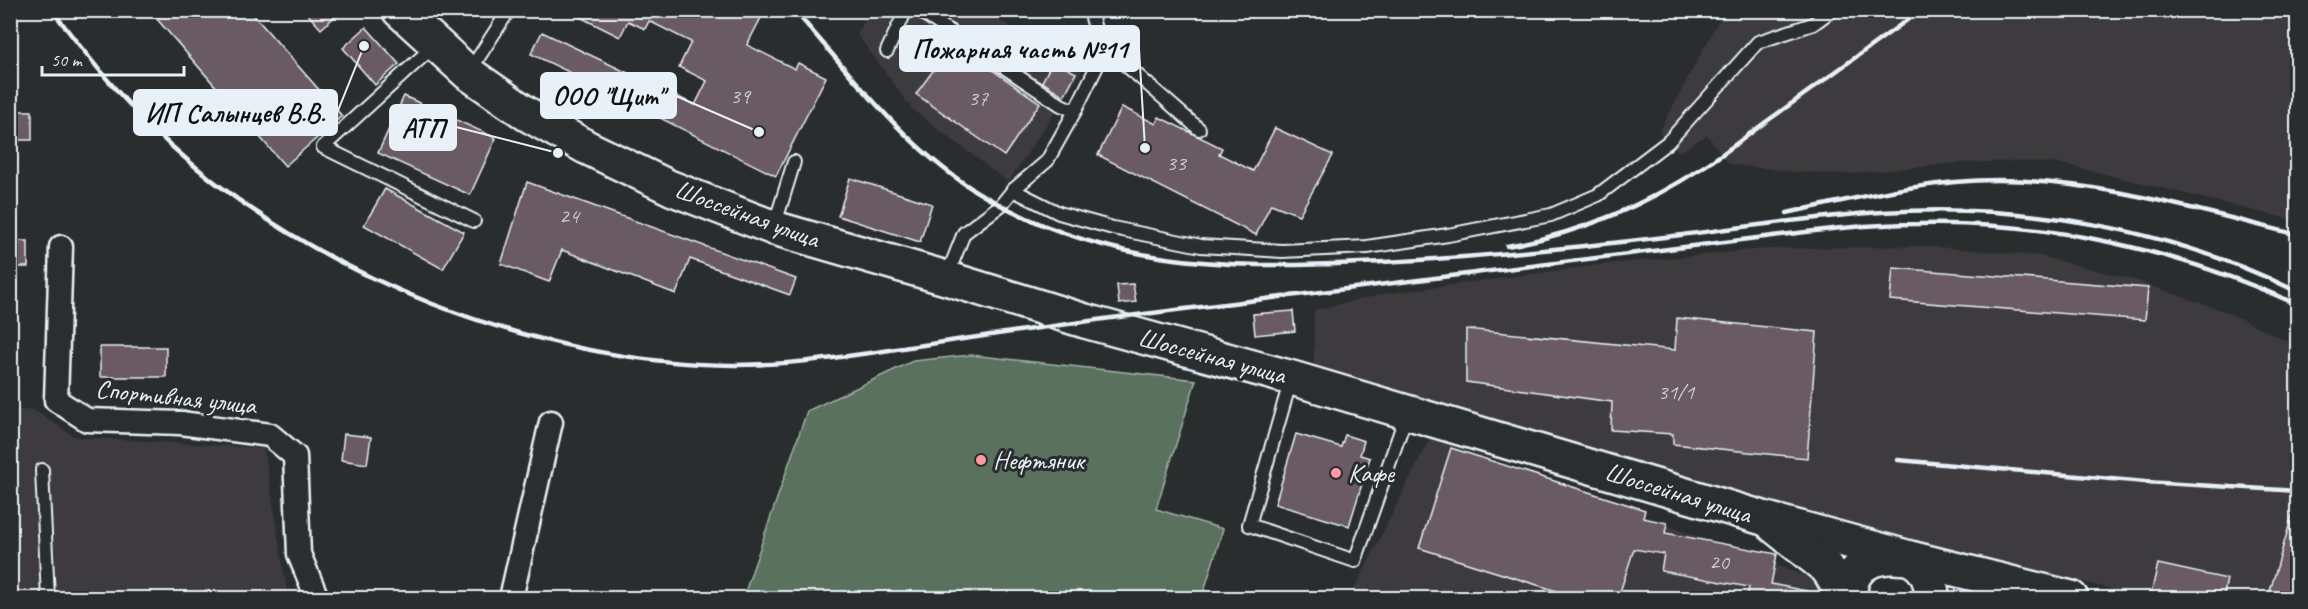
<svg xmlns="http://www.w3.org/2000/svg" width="2308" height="609" viewBox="0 0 2308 609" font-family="Caveat,sans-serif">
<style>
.built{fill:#3d3a3e}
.green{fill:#5a715d;stroke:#a1b1aa;stroke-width:1.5}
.building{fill:#6a5a63;stroke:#e8f1f8;stroke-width:1.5}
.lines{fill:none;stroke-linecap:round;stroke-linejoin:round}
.lane-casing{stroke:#e8f1f8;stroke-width:16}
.street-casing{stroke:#e8f1f8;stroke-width:27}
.secondary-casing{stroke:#e8f1f8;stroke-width:38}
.lane{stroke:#2a2d2e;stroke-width:12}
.street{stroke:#2a2d2e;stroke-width:22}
.secondary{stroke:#2a2d2e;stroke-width:33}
.rail{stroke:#e8f1f8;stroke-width:4.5}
.poi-dot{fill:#ff9aa2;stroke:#2a2d2e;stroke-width:2}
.labels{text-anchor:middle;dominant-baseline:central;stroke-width:6;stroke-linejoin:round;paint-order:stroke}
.number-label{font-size:22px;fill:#c8cbd3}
.street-label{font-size:26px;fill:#e8f1f8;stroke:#2a2d2e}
.poi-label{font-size:26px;fill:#e8f1f8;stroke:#2a2d2e;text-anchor:start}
.leader{fill:none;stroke:#e8f1f8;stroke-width:2}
.callout-dot{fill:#e8f1f8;stroke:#2a2d2e;stroke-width:2}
.callout{fill:#e8f1f8;stroke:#e8f1f8;stroke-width:2}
.callout-label{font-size:27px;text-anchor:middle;font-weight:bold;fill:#111}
</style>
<rect width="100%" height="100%" fill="#2a2d2e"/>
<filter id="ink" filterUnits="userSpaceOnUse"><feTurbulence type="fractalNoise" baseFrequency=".0167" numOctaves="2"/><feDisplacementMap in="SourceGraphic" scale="12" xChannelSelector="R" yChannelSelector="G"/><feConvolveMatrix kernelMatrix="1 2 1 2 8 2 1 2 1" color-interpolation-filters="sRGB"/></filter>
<g filter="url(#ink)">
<g class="built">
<polygon points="871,11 984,11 1082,71 1008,182 913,110 857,34"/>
<polygon points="1724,11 2297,11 2297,221 2063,164 2017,161 1958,163 1848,174 1794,172 1729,164 1707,135 1679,152 1659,132"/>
<polygon points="1926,246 2040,256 2134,280 2229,313 2297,346 2297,598 2146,598 1721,491 1314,365 1314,310 1384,294 1606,264 1764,249"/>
<polygon points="10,410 34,410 75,437 264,448 288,598 11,598"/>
<polygon points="1430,438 1832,586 1832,598 1350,598"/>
</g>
<polygon class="green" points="971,355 1196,380 1156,509 1223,529 1202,598 743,598 807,411 913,361"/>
<g class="building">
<polygon points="149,10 249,10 342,116 285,166"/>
<polygon points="304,10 342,10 321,29"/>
<polygon points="566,10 765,10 747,45 795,69 798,63 826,77 776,176 654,115 655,113 531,54 542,32 695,105 707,81 679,67 691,42 649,21 645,29 628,21 620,37"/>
<polygon points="366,27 399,64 375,85 343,48"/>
<polygon points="953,43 1040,103 1004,156 916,94"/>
<polygon points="1053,61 1076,73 1064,96 1042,82"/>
<polygon points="404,96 496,138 470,195 378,153"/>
<polygon points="1122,107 1156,124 1159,117 1222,148 1219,154 1253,171 1275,128 1333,155 1299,215 1271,204 1256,235 1098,155"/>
<rect x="10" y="111" width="22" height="29"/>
<polygon points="850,178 932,204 920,242 838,216"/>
<polygon points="527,182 796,279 790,295 690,259 676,294 562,250 549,282 501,264"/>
<polygon points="385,189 464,232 443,269 364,225"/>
<rect x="10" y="241" width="18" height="26"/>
<polygon points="1893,268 2148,288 2145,320 1890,300"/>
<polygon points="1133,284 1136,302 1119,304 1117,285"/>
<polygon points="1293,311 1295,331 1255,335 1253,314"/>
<polygon points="1677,318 1817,332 1807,458 1673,444 1673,434 1611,430 1612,402 1466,382 1466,329 1675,350"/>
<rect x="100" y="347" width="66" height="30"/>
<polygon points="344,434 371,437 367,464 341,460"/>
<polygon points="1296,434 1341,447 1345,435 1364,441 1360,455 1370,458 1349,526 1275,504"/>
<polygon points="1451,448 1645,510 1643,518 1667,523 1665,533 1777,554 1771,584 1807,591 1806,598 1747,598 1749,587 1661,571 1664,554 1634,549 1618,598 1579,598 1419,548"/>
<polygon points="2293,512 2298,513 2298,598 2268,598"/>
<polygon points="2158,564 2227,579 2223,598 2150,598"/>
</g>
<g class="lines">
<defs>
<g id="lane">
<polyline points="918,10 1061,105 1075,111"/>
<polyline points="435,45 323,147 474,221"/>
<polyline points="887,51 906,10"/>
<polyline points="1102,56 1120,60 1199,129"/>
<polyline points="469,72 509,10"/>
<polyline points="1013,190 1059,213 1113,228 1201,246 1282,251 1367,247 1448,235 1551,215 1598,195 1668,142 1758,42 1813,24 1832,10"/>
<polyline points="774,227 794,162"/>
<polyline points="947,276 964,233 1001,205 1013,190 1047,161 1075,111 1102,56 1090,10"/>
<polyline points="1291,379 1249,525 1355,561 1407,413"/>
<polyline points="42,470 48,598"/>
</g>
<g id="street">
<polyline points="61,247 56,400 87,420 181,423 270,435 295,456 299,554 317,598"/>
<polyline points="511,598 551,422"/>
</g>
<g id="secondary">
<polyline points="399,10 468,73 527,114 586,147 671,188 774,228 946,278 1085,321 1292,378 1763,518 1910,558 2071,598"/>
<polyline points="1774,526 1828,569 1845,598"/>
<path d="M1850 598C1851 594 1850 588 1851 584 1856 562 1876 556 1896 557 1900 558 1907 557 1910 559 1926 565 1932 583 1932 598"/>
</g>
</defs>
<use href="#lane" class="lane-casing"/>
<use href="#street" class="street-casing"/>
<use href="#secondary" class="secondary-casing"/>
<use href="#lane" class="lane"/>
<use href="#street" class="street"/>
<use href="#secondary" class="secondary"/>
<g class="rail">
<path d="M52 10C88 57 124 103 168 143 313 276 537 364 734 365 793 365 851 356 909 347 979 337 1049 326 1120 317 1337 290 1555 263 1773 236 1821 230 1869 224 1918 224 2049 221 2179 250 2298 305"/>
<path d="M794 10C850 73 910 154 984 196 1106 266 1223 269 1359 263 1462 259 1563 249 1665 237 1737 228 1809 217 1882 212 2024 203 2169 228 2298 292"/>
<path d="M1787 213C1857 198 1927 180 1998 180 2100 180 2200 211 2298 235"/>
<path d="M1507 246C1578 234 1642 207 1703 167 1729 151 1752 131 1777 114 1825 79 1873 45 1921 10"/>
<polyline points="1898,460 2145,482 2298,491"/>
</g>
</g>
</g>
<g class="poi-dot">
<circle cx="981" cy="460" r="6"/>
<circle cx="1336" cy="473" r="6"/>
</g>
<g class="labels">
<g class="number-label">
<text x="740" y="96">39</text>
<text x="978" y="98">37</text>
<text x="1176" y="163">33</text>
<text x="569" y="216">24</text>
<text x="1676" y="392">31/1</text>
<text x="1719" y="562">20</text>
</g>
<g class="street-label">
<text transform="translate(747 214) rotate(20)">Шоссейная улица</text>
<text transform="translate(1212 356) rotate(15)">Шоссейная улица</text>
<text transform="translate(176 397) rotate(6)">Спортивная улица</text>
<text transform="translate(1678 493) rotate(17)">Шоссейная улица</text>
</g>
<g class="poi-label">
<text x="993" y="460">Нефтяник</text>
<text x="1348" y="473">Кафе</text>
</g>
</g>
<path class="leader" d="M1145 148L1139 49M759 132L676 96M364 46L337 113M558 153L456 127"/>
<g class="callout-dot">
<circle cx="1145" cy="148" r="6"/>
<circle cx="759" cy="132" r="6"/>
<circle cx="364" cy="46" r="6"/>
<circle cx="558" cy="153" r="6"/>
</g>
<g class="callout">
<rect x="900" y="26" width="239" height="45" rx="6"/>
<rect x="541" y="73" width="135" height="45" rx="6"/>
<rect x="134" y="90" width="203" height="45" rx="6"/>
<rect x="390" y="105" width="66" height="45" rx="6"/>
</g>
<g class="callout-label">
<text x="1020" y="58">Пожарная часть №11</text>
<text x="608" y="105">ООО "Щит"</text>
<text x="235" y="122">ИП Салынцев В.В.</text>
<text x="423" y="137">АТП</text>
</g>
<rect width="2308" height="609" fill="none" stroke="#2a2d2e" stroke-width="36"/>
<rect x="18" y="18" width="2272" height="573" fill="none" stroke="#e8f1f8" stroke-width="2" filter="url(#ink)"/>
<path d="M42 66v9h142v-9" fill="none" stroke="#e8f1f8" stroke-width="3"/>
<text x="51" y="66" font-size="18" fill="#e8f1f8" stroke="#2a2d2e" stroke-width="4.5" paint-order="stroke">50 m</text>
</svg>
